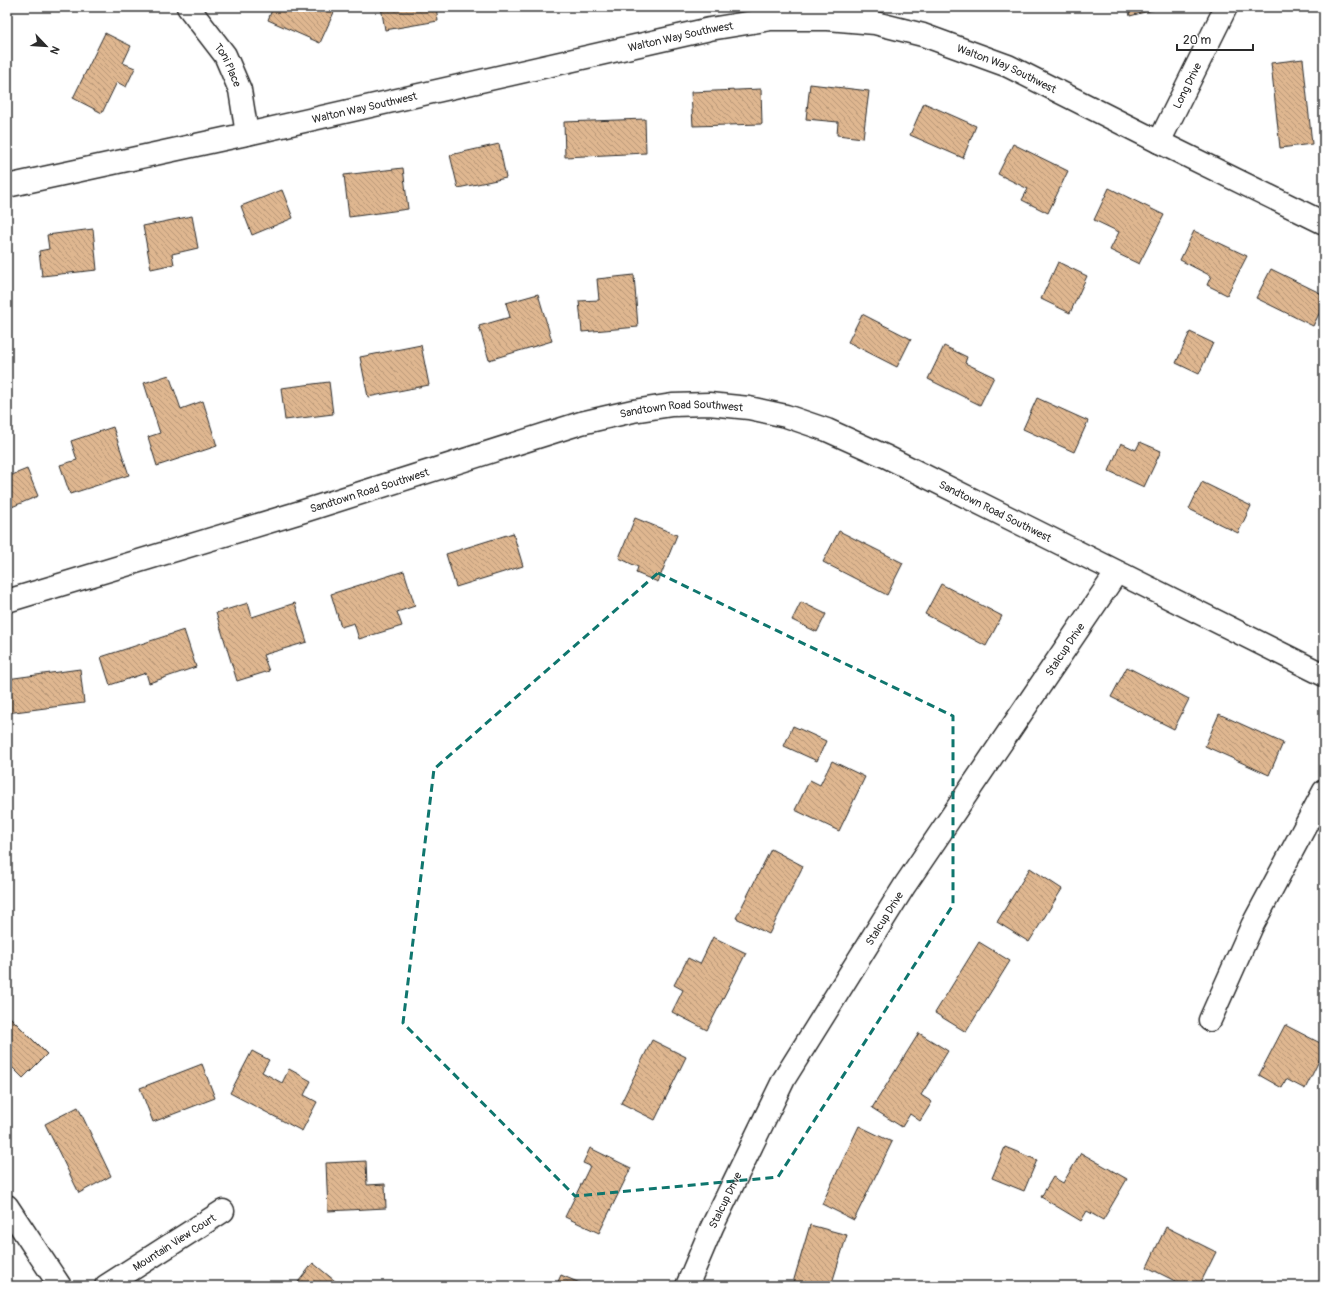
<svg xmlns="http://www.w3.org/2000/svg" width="1331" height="1293" viewBox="0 0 1331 1293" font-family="Pangolin,sans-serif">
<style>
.building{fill:url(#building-back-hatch);stroke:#2b2b2b}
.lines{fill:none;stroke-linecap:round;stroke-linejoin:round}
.street-casing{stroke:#2b2b2b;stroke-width:25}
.secondary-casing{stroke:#2b2b2b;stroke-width:25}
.street{stroke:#fff;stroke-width:22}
.secondary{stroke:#fff;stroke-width:22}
.marked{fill:none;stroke:#0f766e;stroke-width:3;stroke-dasharray:8 5;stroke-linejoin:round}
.labels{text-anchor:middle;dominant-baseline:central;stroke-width:3;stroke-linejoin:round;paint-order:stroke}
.street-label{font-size:11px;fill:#2b2b2b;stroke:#fff}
</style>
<defs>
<pattern id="building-back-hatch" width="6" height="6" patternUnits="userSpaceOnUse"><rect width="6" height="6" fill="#dfb790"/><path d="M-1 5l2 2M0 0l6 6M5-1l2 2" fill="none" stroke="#b59576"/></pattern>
</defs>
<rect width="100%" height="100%" fill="#fff"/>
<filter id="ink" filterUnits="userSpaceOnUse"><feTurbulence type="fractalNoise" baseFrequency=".025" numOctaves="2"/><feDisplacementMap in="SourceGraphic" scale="8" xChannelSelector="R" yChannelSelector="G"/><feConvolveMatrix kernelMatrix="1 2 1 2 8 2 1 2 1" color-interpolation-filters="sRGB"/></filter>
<g filter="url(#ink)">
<g class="building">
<polygon points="273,7 327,7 335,10 320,43 268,20"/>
<polygon points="381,7 436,7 438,21 385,30"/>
<polygon points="1128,7 1164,7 1130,16"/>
<polygon points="105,33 131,46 123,63 135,68 126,87 117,82 102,113 73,98"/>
<polygon points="1303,59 1312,144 1280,148 1271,63"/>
<polygon points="810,84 869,91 863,138 837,135 838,122 806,119"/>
<polygon points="761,89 762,124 693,126 691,92"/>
<polygon points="924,103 976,126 963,158 910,135"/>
<polygon points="645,119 646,153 565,157 564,122"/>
<polygon points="499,144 506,178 458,188 450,155"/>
<polygon points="1013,144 1068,171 1048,213 1022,200 1028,189 998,174"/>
<polygon points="403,168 408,209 349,217 344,175"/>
<polygon points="1109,188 1164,215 1139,264 1110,250 1119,232 1094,220"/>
<polygon points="282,190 293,218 252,235 241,206"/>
<polygon points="192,216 198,248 172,254 174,264 151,269 143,226"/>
<polygon points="93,229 97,270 42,276 39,251 49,249 47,235"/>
<polygon points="1194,231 1247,256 1227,295 1207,285 1211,276 1180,260"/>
<polygon points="1058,262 1087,276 1070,313 1041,299"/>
<polygon points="1271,269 1324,295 1324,304 1313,326 1256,298"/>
<polygon points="634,275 638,327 582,332 579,301 599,300 597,279"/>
<polygon points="538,294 552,341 489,360 479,326 510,317 506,303"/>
<polygon points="862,314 911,339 897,367 848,342"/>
<polygon points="1190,332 1213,343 1199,374 1176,363"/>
<polygon points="421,345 429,385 368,397 360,357"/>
<polygon points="944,346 967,357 965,363 994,377 980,405 928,379"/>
<polygon points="169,375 181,409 203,401 217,446 157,466 148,437 160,433 144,383"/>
<polygon points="329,382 333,414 285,420 281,388"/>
<polygon points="1037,398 1088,421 1074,452 1023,429"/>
<polygon points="113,427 129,475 70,494 60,465 77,460 71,441"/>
<polygon points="1140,442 1161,451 1144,487 1109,471 1121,443 1136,450"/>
<polygon points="27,469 38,496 7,509 7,477"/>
<polygon points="1202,482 1251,506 1238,533 1189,509"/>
<polygon points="635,518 677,535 658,582 636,573 638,567 619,558"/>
<polygon points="839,531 903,563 887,595 823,562"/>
<polygon points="513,533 523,566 456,587 446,554"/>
<polygon points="404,571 415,606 397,612 402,626 359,639 354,623 341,627 331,594"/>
<polygon points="941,584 1002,616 986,646 925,614"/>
<polygon points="801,602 826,614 817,632 792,620"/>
<polygon points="248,603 252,617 295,603 307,642 263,655 269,671 237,681 216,613"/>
<polygon points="184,630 196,667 149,683 146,673 110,685 101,657"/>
<polygon points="1127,667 1189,699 1174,729 1111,697"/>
<polygon points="80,669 84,703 7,713 7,679"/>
<polygon points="1219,714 1283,743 1269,775 1205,746"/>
<polygon points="793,726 826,741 817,761 784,746"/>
<polygon points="832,761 865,777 839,831 795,810 810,780 820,785"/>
<polygon points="771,849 803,866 769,934 736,918"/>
<polygon points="1030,868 1062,889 1029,942 997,922"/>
<polygon points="713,937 746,953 707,1030 672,1012 683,990 674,985 688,958 700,964"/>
<polygon points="979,942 1010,961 966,1032 935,1013"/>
<polygon points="7,1014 47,1054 23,1078 7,1062"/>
<polygon points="1285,1025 1324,1045 1324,1051 1305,1089 1286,1079 1282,1088 1259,1075"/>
<polygon points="919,1033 948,1051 921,1095 932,1102 920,1121 910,1114 902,1127 872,1108"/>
<polygon points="652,1040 686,1057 655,1120 621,1103"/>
<polygon points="252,1051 269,1060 262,1072 282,1083 289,1069 311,1081 304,1095 317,1102 302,1131 230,1093"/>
<polygon points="202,1064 215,1098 153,1122 140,1088"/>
<polygon points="78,1107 111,1176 79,1193 45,1124"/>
<polygon points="859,1126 892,1142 854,1220 822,1204"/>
<polygon points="1005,1147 1037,1160 1024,1191 992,1178"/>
<polygon points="590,1148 631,1168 599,1233 565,1217 590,1166 583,1163"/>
<polygon points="1081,1153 1127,1179 1103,1220 1087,1211 1081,1221 1041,1197 1053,1177 1063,1183"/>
<polygon points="366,1161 367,1185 385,1184 386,1208 328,1211 326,1163"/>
<polygon points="810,1225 847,1235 831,1286 792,1286"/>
<polygon points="1166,1227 1216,1252 1199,1286 1185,1286 1147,1267"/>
<polygon points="313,1263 340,1285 339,1286 295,1286"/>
<polygon points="561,1275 587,1286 556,1286"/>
</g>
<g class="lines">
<defs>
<g id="street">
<path id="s1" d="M188 7 225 55 240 90 247 134"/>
<path id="s2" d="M1159 142 1226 7"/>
<path id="s3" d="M7 186 247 134 710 29 771 19H828L875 23 923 35 1008 66 1159 142 1324 223"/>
<polyline points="1210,1020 1252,926 1324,791"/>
<polyline points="7,1206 60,1286"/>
<path id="s4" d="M106 1286 223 1211"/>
<path id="s5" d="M687 1286 712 1227 784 1079 905 885 1117 572"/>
</g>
<g id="secondary">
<path id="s6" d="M7 601 304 511 581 423 633 411 672 405 709 404 749 408 786 416 827 430 887 457 1324 675"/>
</g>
</defs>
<use href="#street" class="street-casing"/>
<use href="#secondary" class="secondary-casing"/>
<use href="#street" class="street"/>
<use href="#secondary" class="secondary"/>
</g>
</g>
<path class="marked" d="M658 573 953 716V905L778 1177 575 1196 403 1023 434 769Z"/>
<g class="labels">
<g class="street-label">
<text stroke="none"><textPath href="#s3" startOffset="690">Walton Way Southwest</textPath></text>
<text stroke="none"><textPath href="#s1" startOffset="71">Toni Place</textPath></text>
<text stroke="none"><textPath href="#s3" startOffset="1026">Walton Way Southwest</textPath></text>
<text stroke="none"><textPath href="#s2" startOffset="63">Long Drive</textPath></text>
<text stroke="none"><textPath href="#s3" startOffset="366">Walton Way Southwest</textPath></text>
<text stroke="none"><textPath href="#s6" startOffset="703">Sandtown Road Southwest</textPath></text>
<text stroke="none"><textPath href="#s6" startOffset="379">Sandtown Road Southwest</textPath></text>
<text stroke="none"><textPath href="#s6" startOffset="1039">Sandtown Road Southwest</textPath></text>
<text stroke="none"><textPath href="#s5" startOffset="742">Stalcup Drive</textPath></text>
<text stroke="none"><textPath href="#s5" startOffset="418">Stalcup Drive</textPath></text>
<text stroke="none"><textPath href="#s5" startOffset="94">Stalcup Drive</textPath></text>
<text stroke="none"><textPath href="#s4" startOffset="81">Mountain View Court</textPath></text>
</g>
</g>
<rect width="1331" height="1293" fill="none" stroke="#fff" stroke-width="24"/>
<rect x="12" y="12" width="1307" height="1269" fill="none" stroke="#2b2b2b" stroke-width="1.5" filter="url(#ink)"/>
<g transform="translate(46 46) rotate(115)" stroke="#ffffff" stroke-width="3" paint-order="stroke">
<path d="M0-3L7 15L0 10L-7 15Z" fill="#2b2b2b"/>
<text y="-6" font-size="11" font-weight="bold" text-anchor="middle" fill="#2b2b2b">N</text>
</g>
<path d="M1177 44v6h76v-6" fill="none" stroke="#2b2b2b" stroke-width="2"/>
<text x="1183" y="44" font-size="12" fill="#2b2b2b" stroke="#ffffff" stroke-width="3" paint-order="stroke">20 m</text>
</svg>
